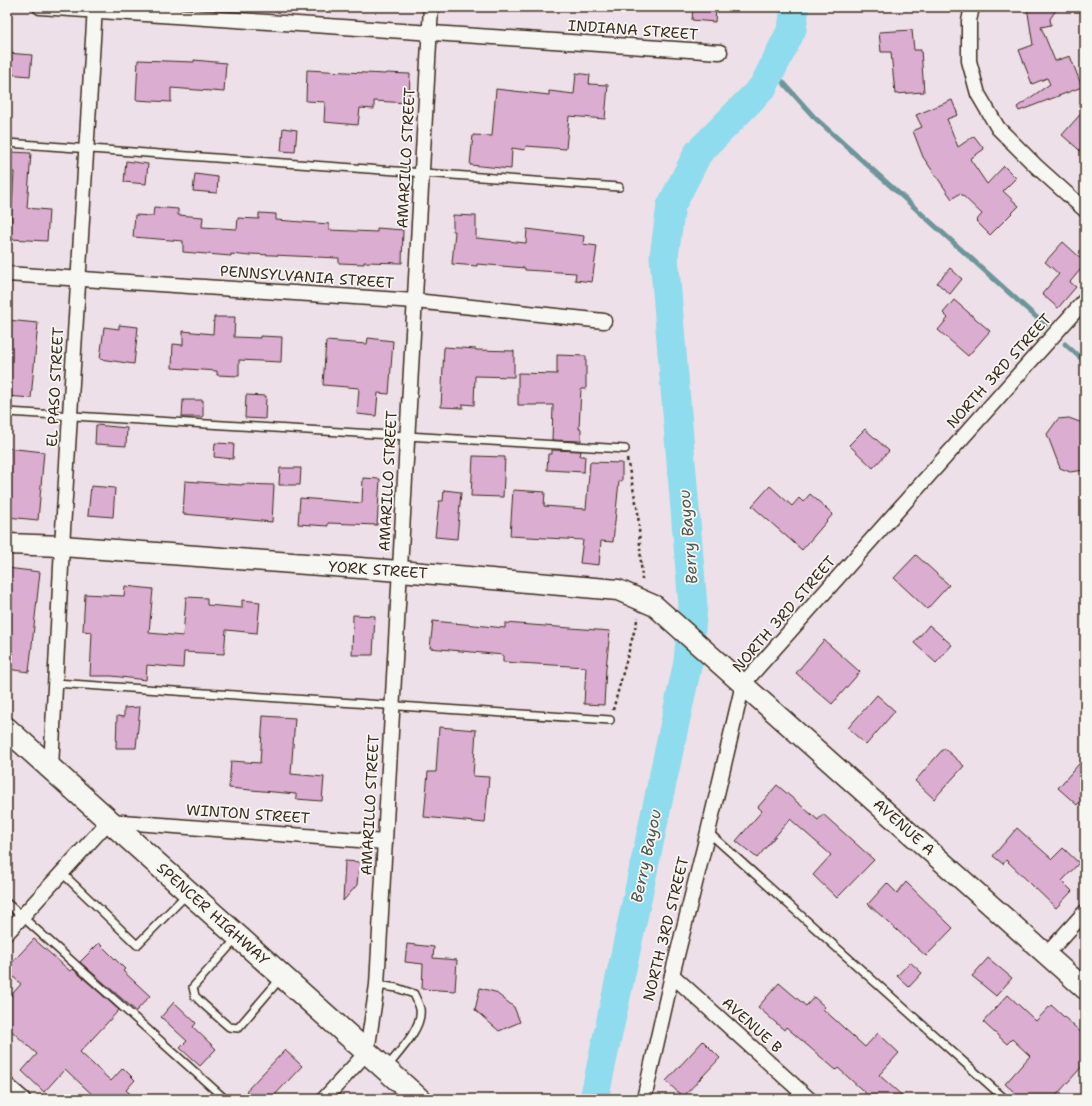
<svg xmlns="http://www.w3.org/2000/svg" width="1092" height="1106" viewBox="0 0 1092 1106" font-family="'Shantell Sans',sans-serif">
<style>
.lines{fill:none;stroke-linecap:round;stroke-linejoin:round}
.stream{stroke:#6d959a;stroke-width:5}
.river{stroke:#8edced;stroke-width:29}
.building{fill:#dbadd0;stroke:#3b2a1e}
.lane-casing{stroke:#3b2a1e;stroke-width:10}
.street-casing{stroke:#3b2a1e;stroke-width:17}
.secondary-casing{stroke:#3b2a1e;stroke-width:23}
.primary-casing{stroke:#3b2a1e;stroke-width:25}
.path{stroke:#3b2a1e;stroke-width:2.5;stroke-dasharray:3 3;stroke-linecap:butt}
.lane{stroke:#f6f6f2;stroke-width:7}
.street{stroke:#f6f6f2;stroke-width:14}
.secondary{stroke:#f6f6f2;stroke-width:20}
.primary{stroke:#f6f6f2;stroke-width:22}
.labels{text-anchor:middle;dominant-baseline:central;stroke-width:3.5;stroke-linejoin:round;paint-order:stroke}
.street-label{font-size:15px;fill:#3b2a1e;stroke:#f6f6f2}
.water-label{font-size:16px;font-style:italic;fill:#505652;stroke:#f6f6f2}
</style>
<rect width="100%" height="100%" fill="#eee0e8"/>
<filter id="ink" filterUnits="userSpaceOnUse"><feTurbulence type="fractalNoise" baseFrequency=".025" numOctaves="2"/><feDisplacementMap in="SourceGraphic" scale="8" xChannelSelector="R" yChannelSelector="G"/><feConvolveMatrix kernelMatrix="1 2 1 2 8 2 1 2 1" color-interpolation-filters="sRGB"/></filter>
<g filter="url(#ink)">
<g class="lines">
<g class="stream">
<polyline points="772,70 814,117 1045,325"/>
<polyline points="1065,344 1085,362"/>
</g>
<polyline class="river" points="594,1099 688,662 693,606 664,256 671,206 698,153 763,87 792,29 795,7"/>
</g>
<g class="building">
<polygon points="693,7 716,7 715,22 692,20"/>
<polygon points="1027,7 1058,7 1050,19 1051,25 1041,27 1055,61 1070,56 1082,87 1019,111 1017,107 1050,84 1047,78 1032,84 1019,50 1033,45"/>
<polygon points="912,30 914,50 921,50 924,92 895,94 891,52 881,52 879,32"/>
<polygon points="7,53 32,55 30,76 7,74"/>
<polygon points="138,60 194,62 194,60 226,63 224,92 171,88 171,102 136,100"/>
<polygon points="307,70 385,74 386,73 410,74 409,103 374,101 374,109 360,108 358,125 324,122 325,102 306,101"/>
<polygon points="576,73 590,75 589,84 608,85 605,119 569,116 566,149 526,146 525,150 512,148 511,169 470,165 473,135 492,136 496,89 549,95 549,91 574,94"/>
<polygon points="952,100 958,115 947,119 958,147 974,136 984,149 970,159 987,184 1004,166 1016,178 1003,191 1019,206 990,235 976,221 982,214 960,193 952,199 923,157 913,131 922,127 916,115"/>
<polygon points="1085,109 1085,155 1062,135"/>
<polygon points="283,128 297,130 295,152 281,151"/>
<polygon points="11,152 31,153 27,208 49,210 47,241 10,239 14,172 10,172"/>
<polygon points="126,161 148,164 146,184 124,182"/>
<polygon points="195,174 218,177 217,193 193,191"/>
<polygon points="154,207 178,209 178,215 203,217 202,227 237,229 238,218 259,219 259,213 276,214 276,220 329,224 329,230 377,232 377,228 403,230 402,263 364,262 364,264 339,263 339,258 250,254 250,256 231,254 231,256 183,252 183,241 133,237 135,215 153,216"/>
<polygon points="453,215 476,216 476,238 526,243 527,229 584,236 583,244 597,246 592,282 575,280 576,273 525,270 525,268 477,264 477,266 452,264 455,231 453,231"/>
<polygon points="1063,242 1085,262 1085,264 1070,282 1076,287 1058,308 1042,294 1059,274 1045,262"/>
<polygon points="950,268 962,279 950,294 937,283"/>
<polygon points="954,300 990,331 968,356 938,330 948,318 943,313"/>
<polygon points="214,317 235,317 234,337 260,338 260,336 282,337 281,362 239,360 239,376 217,375 217,371 172,368 173,344 183,345 183,331 213,334"/>
<polygon points="7,320 38,323 31,398 7,396"/>
<polygon points="119,325 138,327 134,364 100,359 104,327 119,329"/>
<polygon points="368,338 393,341 389,394 378,393 376,416 357,414 359,388 323,385 326,341 367,344"/>
<polygon points="444,347 476,349 476,350 514,351 514,377 475,376 474,405 463,404 463,408 441,407"/>
<polygon points="557,355 586,356 586,389 581,389 579,429 581,429 581,441 552,440 553,405 518,405 518,373 557,374"/>
<polygon points="246,395 266,396 265,419 245,418"/>
<polygon points="183,400 203,400 203,417 182,417"/>
<polygon points="1069,418 1085,424 1084,430 1085,432 1085,470 1070,472 1060,468 1047,434 1058,419"/>
<polygon points="96,425 127,428 126,446 95,444"/>
<polygon points="865,429 889,451 873,468 849,445"/>
<polygon points="215,443 234,444 233,459 214,457"/>
<polygon points="7,448 44,452 38,520 7,517"/>
<polygon points="552,450 581,451 580,456 585,456 584,472 547,470 548,454 552,454"/>
<polygon points="473,456 505,457 503,497 471,496"/>
<polygon points="590,462 622,463 622,481 619,481 613,542 601,541 599,565 580,563 583,540 510,536 513,490 545,492 544,506 586,509"/>
<polygon points="280,468 301,468 300,485 279,485"/>
<polygon points="363,478 380,479 377,525 328,523 328,526 298,524 300,498 362,503"/>
<polygon points="185,481 242,485 242,484 274,485 272,522 183,514"/>
<polygon points="91,486 115,488 113,517 88,515"/>
<polygon points="770,486 792,506 799,498 803,502 810,494 833,514 802,550 752,506"/>
<polygon points="444,490 461,492 457,539 435,537 439,501 443,501"/>
<polygon points="916,555 949,585 927,609 894,578"/>
<polygon points="7,568 40,572 29,672 7,669"/>
<polygon points="125,586 153,589 149,633 183,636 186,597 207,598 207,605 242,608 242,600 260,602 257,633 226,630 224,654 184,652 183,668 147,665 146,680 112,676 90,676 92,632 83,631 85,594 124,596"/>
<polygon points="353,615 375,616 373,655 352,655"/>
<polygon points="433,621 505,628 505,623 610,631 606,668 604,705 584,704 586,667 503,662 503,655 430,648"/>
<polygon points="929,625 952,645 936,663 914,643"/>
<polygon points="824,640 860,672 832,704 796,673"/>
<polygon points="877,695 895,711 866,745 848,728"/>
<polygon points="140,707 136,748 116,748 117,716 124,717 124,708"/>
<polygon points="263,716 295,718 291,774 324,777 322,801 296,799 296,794 229,788 231,761 260,763"/>
<polygon points="439,727 476,730 473,776 489,777 485,823 424,817 428,772 436,772"/>
<polygon points="944,748 964,766 934,799 915,781"/>
<polygon points="1085,757 1085,797 1077,805 1058,788"/>
<polygon points="777,785 818,820 823,814 874,860 837,898 813,875 831,855 790,819 757,858 736,841 762,811 758,807"/>
<polygon points="1017,828 1052,859 1063,848 1079,863 1062,881 1072,891 1056,908 1006,860 1003,864 993,856"/>
<polygon points="345,861 359,862 357,885 343,901"/>
<polygon points="906,882 953,928 926,956 868,904 887,883 897,893"/>
<polygon points="34,939 70,971 73,969 119,1010 80,1052 111,1081 123,1068 135,1080 126,1090 136,1099 97,1099 65,1069 44,1092 22,1071 37,1054 7,1027 7,1000 21,984 7,971 7,968"/>
<polygon points="99,943 125,969 123,971 150,996 136,1011 80,962"/>
<polygon points="407,944 434,947 433,958 457,960 455,991 422,989 423,964 405,962"/>
<polygon points="988,958 1012,978 996,996 972,976"/>
<polygon points="910,962 922,973 909,987 897,976"/>
<polygon points="779,983 806,1006 814,997 825,1007 823,1009 865,1047 878,1033 899,1053 879,1075 906,1099 872,1099 838,1068 836,1070 786,1027 784,1030 758,1007"/>
<polygon points="480,988 495,992 514,1007 520,1022 499,1031 475,1010"/>
<polygon points="1008,995 1036,1021 1051,1005 1085,1036 1085,1063 1053,1099 1022,1099 1005,1084 1030,1056 1012,1039 1007,1044 983,1022"/>
<polygon points="174,1002 196,1023 193,1027 216,1049 200,1066 180,1048 187,1041 161,1017"/>
<polygon points="703,1041 720,1058 683,1097 666,1081"/>
<polygon points="285,1050 302,1066 271,1099 255,1099 246,1091"/>
</g>
<g class="lines">
<defs>
<g id="lane">
<polyline points="7,143 619,187"/>
<polyline points="7,412 625,449"/>
<polyline points="55,683 610,720"/>
<polyline points="708,832 1005,1099"/>
<polyline points="62,873 137,945 187,894"/>
<polyline points="7,903 225,1099"/>
<polyline points="237,938 193,987 195,996 203,1004 229,1027 238,1028 281,978"/>
<path d="M377 985 397 988 414 994C416 999 419 1004 420 1009 423 1028 398 1053 387 1067"/>
</g>
<g id="street">
<polyline points="40,7 720,52"/>
<polyline points="972,7 969,21 969,61 978,94 998,128 1036,166 1085,210"/>
<polyline points="7,274 415,301 604,321"/>
<polyline points="51,768 62,546 95,7"/>
<polyline points="7,933 109,821 385,842"/>
<polyline points="1047,954 1085,912"/>
<polyline points="672,975 809,1099"/>
<polyline points="7,1085 23,1099"/>
<polyline points="324,1099 367,1052 377,985 431,7"/>
<polyline points="644,1099 672,975 708,832 743,684 1085,300"/>
</g>
<polyline id="secondary" points="7,544 62,546 400,571 618,590 655,606 1085,989"/>
<polyline id="primary" points="7,729 419,1099"/>
</defs>
<use href="#lane" class="lane-casing"/>
<use href="#street" class="street-casing"/>
<use href="#secondary" class="secondary-casing"/>
<use href="#primary" class="primary-casing"/>
<g class="path">
<polyline points="627,459 638,512 642,580"/>
<polyline points="613,710 638,617"/>
</g>
<use href="#lane" class="lane"/>
<use href="#street" class="street"/>
<use href="#secondary" class="secondary"/>
<use href="#primary" class="primary"/>
</g>
</g>
<g class="labels">
<g class="street-label">
<text transform="translate(633 30) rotate(4)">INDIANA STREET</text>
<text transform="translate(406 158) rotate(-87)">AMARILLO STREET</text>
<text transform="translate(307 277) rotate(4)">PENNSYLVANIA STREET</text>
<text transform="translate(999 371) rotate(-48)">NORTH 3RD STREET</text>
<text transform="translate(55 387) rotate(-87)">EL PASO STREET</text>
<text transform="translate(388 481) rotate(-87)">AMARILLO STREET</text>
<text transform="translate(378 570) rotate(4)">YORK STREET</text>
<text transform="translate(784 614) rotate(-49)">NORTH 3RD STREET</text>
<text transform="translate(370 805) rotate(-87)">AMARILLO STREET</text>
<text transform="translate(248 814) rotate(4)">WINTON STREET</text>
<text transform="translate(904 827) rotate(42)">AVENUE A</text>
<text transform="translate(213 914) rotate(42)">SPENCER HIGHWAY</text>
<text transform="translate(666 929) rotate(-76)">NORTH 3RD STREET</text>
<text transform="translate(752 1025) rotate(42)">AVENUE B</text>
</g>
<g class="water-label">
<text transform="translate(688 537) rotate(-95)">Berry Bayou</text>
<text transform="translate(646 856) rotate(-78)">Berry Bayou</text>
</g>
</g>
<rect width="1092" height="1106" fill="none" stroke="#f6f6f2" stroke-width="24"/>
<rect x="12" y="12" width="1068" height="1082" fill="none" stroke="#3b2a1e" stroke-width="1.5" filter="url(#ink)"/>
</svg>
